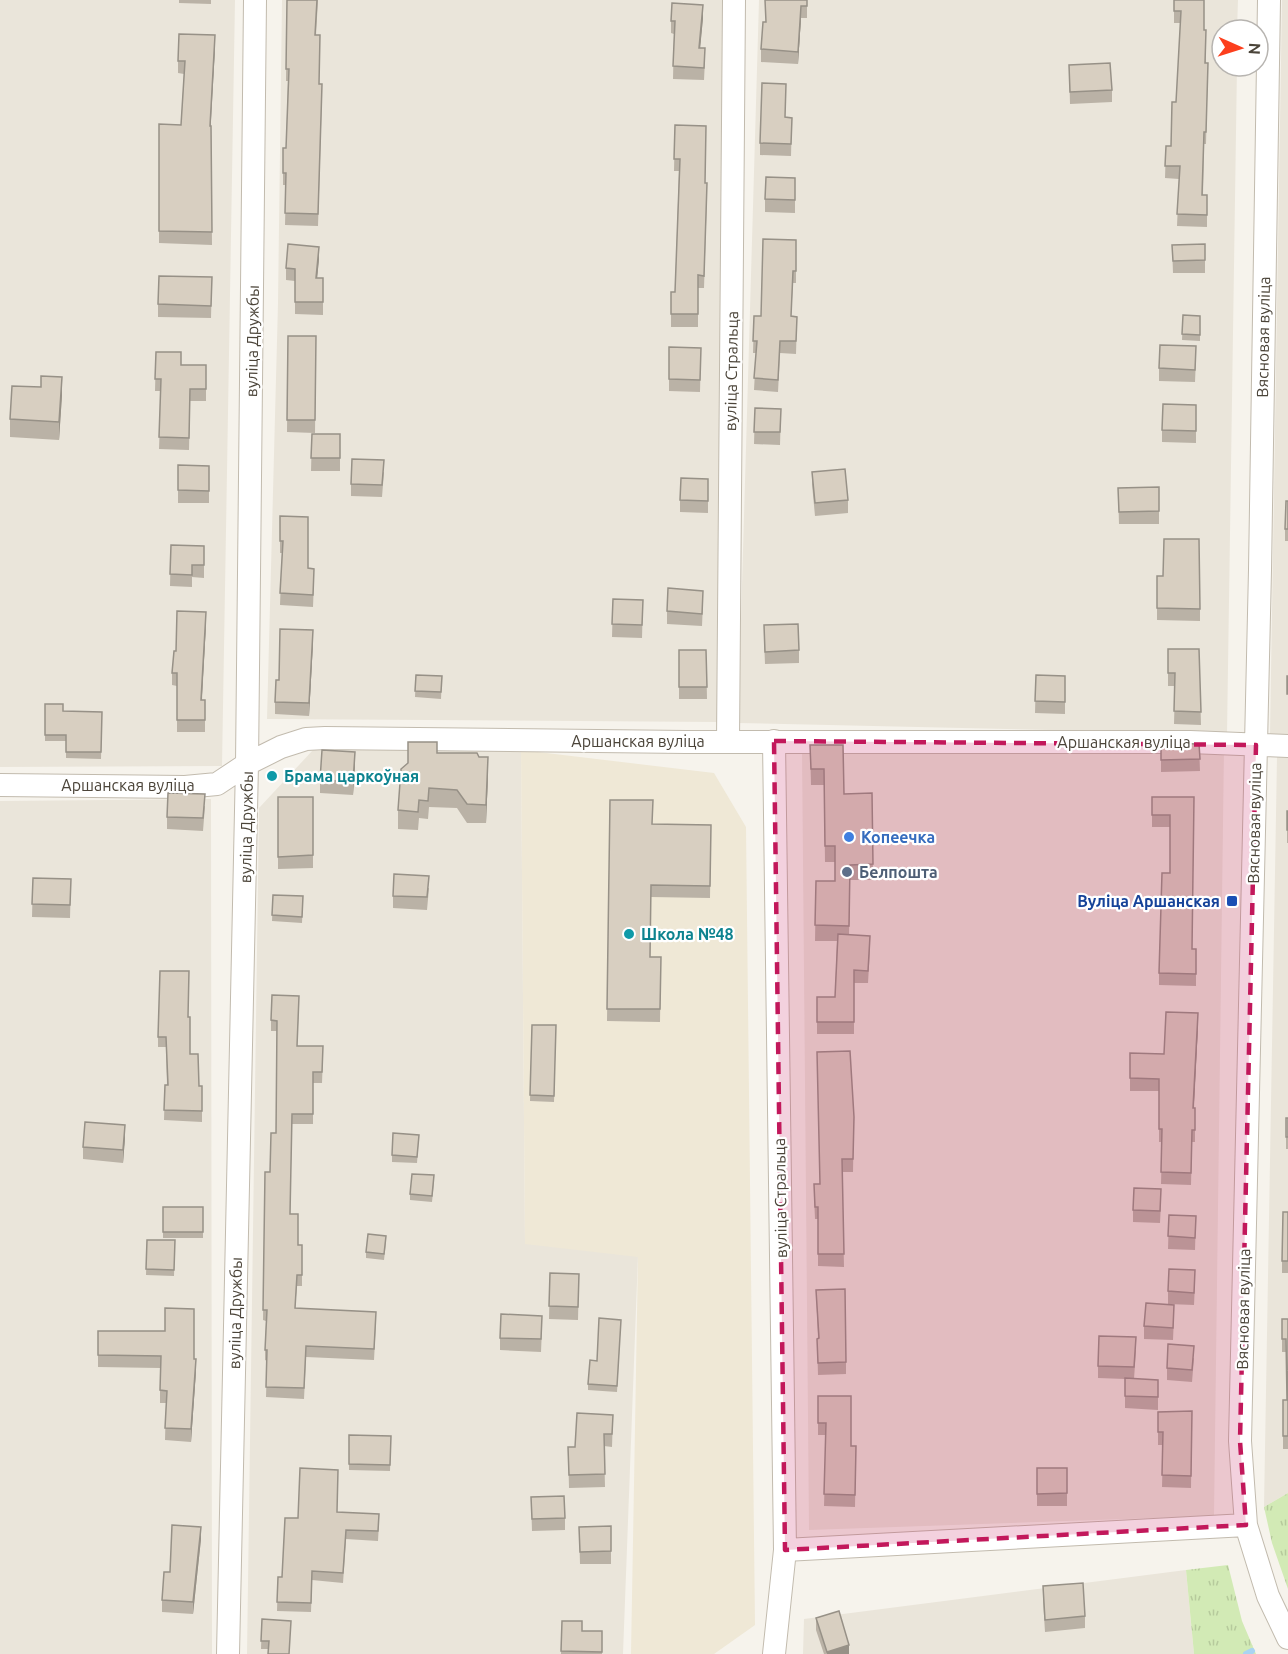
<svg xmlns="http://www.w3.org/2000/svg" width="1288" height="1654" viewBox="0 0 1288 1654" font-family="Ubuntu,sans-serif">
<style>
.residential{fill:#eae5da}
.education{fill:#efe8d6}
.grass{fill:url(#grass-tufts)}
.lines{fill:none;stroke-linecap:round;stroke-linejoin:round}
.stream{stroke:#a9d4f2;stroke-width:6}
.minor-casing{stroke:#c2bbae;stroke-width:24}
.minor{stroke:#fff;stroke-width:22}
.wall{fill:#bab2a6}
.shaded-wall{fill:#979187}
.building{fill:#d8cfc1;stroke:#979187;stroke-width:1.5}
.marked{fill:#c2185b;fill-opacity:0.2;stroke:#c2185b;stroke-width:4.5;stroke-dasharray:12 8;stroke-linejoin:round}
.culture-dot{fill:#0f9aa8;stroke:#fff;stroke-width:2}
.shop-dot{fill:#3f7fe0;stroke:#fff;stroke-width:2}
.service-dot{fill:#5c6f8a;stroke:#fff;stroke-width:2}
.transit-dot{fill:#1a4fb4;stroke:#fff;stroke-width:2}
.labels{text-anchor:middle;stroke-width:4.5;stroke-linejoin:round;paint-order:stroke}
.street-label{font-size:16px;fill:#4b4439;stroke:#fff}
.culture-label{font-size:16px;font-weight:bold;fill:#0d838f;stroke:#fff;text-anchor:start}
.shop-label{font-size:16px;font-weight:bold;fill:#366cbe;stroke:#fff;text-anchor:start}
.service-label{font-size:16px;font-weight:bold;fill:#4e5e75;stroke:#fff;text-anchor:start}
.transit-label{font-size:16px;font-weight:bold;fill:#164399;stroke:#fff;text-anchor:end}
</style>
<defs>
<pattern id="grass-tufts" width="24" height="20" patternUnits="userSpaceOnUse" patternTransform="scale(1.5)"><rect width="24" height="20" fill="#d2eab5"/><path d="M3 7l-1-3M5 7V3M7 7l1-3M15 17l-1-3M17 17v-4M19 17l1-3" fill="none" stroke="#b6ca9c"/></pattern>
</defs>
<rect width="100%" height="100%" fill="#f6f3ec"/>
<!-- residential -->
<path class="residential" d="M0 0H235L222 766 0 767Z
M282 0H724L717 722 267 719 278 303Z
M759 0H1238L1237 30H1222V66H1237L1227 734 738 723Z
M1282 0H1288V734H1270Z
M1224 748 1214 1516 809 1530 802 751Z
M313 750H521L525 1243 638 1256 623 1654H247L259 808Z
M1277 757H1288V1493L1264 1507Z
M211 799 212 1654H0V801Z
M1186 1570 1194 1654H803L804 1619Z"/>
<!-- education -->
<path class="education" d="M521 750 714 773 746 827 755 1625 714 1654H631L638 1257 525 1244Z"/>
<!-- grass -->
<path class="grass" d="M1288 1493V1589L1272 1543 1264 1507Z
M1228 1565 1242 1621 1256 1654H1194L1186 1570Z"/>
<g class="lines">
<!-- stream -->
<path class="stream" d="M1246 1654 1252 1651"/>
<!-- minor casing -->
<g class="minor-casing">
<path id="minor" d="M1269 0 1260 570 1240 1441 1246 1525 1268 1596 1288 1638
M728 742 734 0
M0 785 185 787 217 784 247 764 281 747 306 739 325 738 686 742H1190L1288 746
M785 1550 1246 1525
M228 1654 247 764 255 0
M774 1654 785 1550 774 741"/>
</g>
<!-- minor -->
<use href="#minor" class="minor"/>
</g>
<!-- wall -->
<path class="wall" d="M179 0H211V4L179 3Z
M287 0H318L316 35 319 84 322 96 318 226 285 225 286 185H283V173L286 148 288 81H286Z
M807 0V18H801L798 64 761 62V49L765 22Z
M1174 0 1204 30 1206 63H1208L1206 144H1204L1203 195H1207V227L1177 226 1179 179 1165 178 1166 146H1171L1176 102 1181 23H1174Z
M703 18 700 48 705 60 704 80 673 79 674 34 671 33V21Z
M215 48 210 126H211L212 245 159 243V124L181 125 184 74 178 73V61Z
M1069 65 1112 90V102L1070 104Z
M792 118 791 156 760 155V143Z
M675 125 705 183 707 195 704 288H698V327H671V292H675L679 171H674Z
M795 178V213L765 212V199Z
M796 240V283H793L791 316 797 317 796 354 780 353 778 392 754 390 756 353H753L754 316H761Z
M1205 244V273H1173L1172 245Z
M319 259 317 278H323V315L295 314V281L286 280V268Z
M212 277 211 318 158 317V304Z
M1183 315 1200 316V341L1182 340Z
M288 336H316L315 433 287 432Z
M669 347 701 348 700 392 669 391Z
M156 352 181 365H206V401H190L189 450 159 449 161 391H155Z
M1196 358 1195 382 1159 381V368Z
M41 387 62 395 59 440 10 437V419Z
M1196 405V443L1162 442V430Z
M755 408 781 409 780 445 754 444Z
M312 434H340V471H311Z
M178 465 209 466V503H178Z
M384 472 382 497 351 496V484Z
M812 472 848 500V513L815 516 812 484Z
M708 479V513L680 512V500Z
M1159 487V524H1119L1118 488Z
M1288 501V541H1285V529Z
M280 516 314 581 313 607 280 605 282 553H280Z
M171 545 204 546V578L192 577V587L170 586Z
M1157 576 1200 609V621L1157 620Z
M613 599 643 600 642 638 612 637Z
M703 603 702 626 667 624V611Z
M206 624 202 700H205V732H177V686L172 685V673L176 651Z
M764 638 799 650V663L765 664Z
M313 642 309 716 275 714V702L279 680Z
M1168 649H1199L1201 725 1174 724 1175 686H1168Z
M679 650H706L707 699H679Z
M416 675 442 676 441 699 415 697Z
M1036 675 1065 676V714L1035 713Z
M45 704 63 711 102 712 101 759 66 758V741H45Z
M1161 743 1199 744 1200 771 1161 772Z
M810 745 844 794 872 793 873 880H850L849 935 870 948 868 983H854V1034H817V997H835L837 941H815L816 881H835V862H825L824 785H811Z
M437 753 479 757 488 775 486 823H467L457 808 429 807 428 819 419 818 418 830 398 829V810Z
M355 764 353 795 320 793V780Z
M278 797H313V868L278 869Z
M1152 797H1194L1192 949H1196V986L1159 985V973L1170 873V827H1152Z
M610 800 652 824 711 825 710 898 651 897 650 957H661L660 1022 607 1021Z
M205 806 203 831 167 829V817Z
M1287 811H1288V843H1287Z
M33 878 71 879 70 918 32 917Z
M429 888 427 910 393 908V896Z
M273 895 303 896 302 923 272 921Z
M299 1006 297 1046 323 1056 322 1083H313V1124H292L290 1214 298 1245H302V1286H297L295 1308 376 1322 374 1360 306 1357 304 1399 266 1397 267 1361 265 1360V1350L266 1321 263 1320 265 1172H270L276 1133 277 1031H271V1020Z
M188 1017 190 1054 199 1086H202V1122L164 1120 165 1085H167L166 1047H158V1037Z
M532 1025H556L554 1102 530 1101Z
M1198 1026 1194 1108H1195V1142H1192L1191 1185 1161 1184 1162 1142H1159V1091H1130V1053L1164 1054Z
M854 1117 853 1172H842L844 1267 818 1266V1219H815L814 1196 820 1184Z
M1286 1118H1288V1149H1286Z
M419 1135 417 1163 392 1162V1155Z
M125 1138 123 1163 83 1159V1147Z
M1288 1169V1273H1282V1261L1288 1212Z
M434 1182 432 1202 410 1200V1194Z
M1161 1202 1160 1223 1133 1222V1210Z
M163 1207H203V1238H163Z
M1169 1215 1196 1216 1195 1250 1168 1249Z
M147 1240H175L174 1276 146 1275Z
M386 1242 384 1260 366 1258V1252Z
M550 1273 579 1274 578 1320 549 1319Z
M1195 1283 1194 1305 1168 1304V1291Z
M816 1290 846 1362V1374L818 1375 817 1339 818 1338Z
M1174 1317 1173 1340 1144 1339V1326Z
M1282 1319H1288V1449H1283V1400H1287L1286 1352H1282Z
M621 1320 617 1392 588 1390V1384L597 1361Z
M542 1328 541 1352 500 1350V1338Z
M98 1331 194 1359 196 1371 191 1442 165 1440 166 1403H160V1368L98 1367Z
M1136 1350 1134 1379 1158 1392V1410L1125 1408V1379L1098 1378V1366Z
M1194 1358 1192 1382 1167 1380V1368Z
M818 1396 851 1446H856L855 1507 824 1506 826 1435H818Z
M1192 1411 1191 1488 1162 1487 1163 1445H1158V1412Z
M613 1415 612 1447 604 1446 605 1487 569 1488 568 1447H575Z
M349 1435 391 1436 390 1471 349 1470Z
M1037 1468H1067V1506H1037Z
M531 1497 565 1518V1530L532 1531Z
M337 1512 379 1523 378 1541 346 1539 343 1583 312 1580 311 1612 277 1611 278 1577H282L298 1518Z
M611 1526V1564H580L579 1527Z
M201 1539 193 1614 162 1612V1600L170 1572Z
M1043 1586 1085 1616V1628L1045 1632 1043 1599Z
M816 1618 849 1654H824L816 1630Z
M262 1619 289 1654 268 1649H261Z
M562 1621 582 1631H602V1654H561Z"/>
<!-- shaded-wall -->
<path class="shaded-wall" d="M703 5V18L699 60V48Z
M801 6V18L798 64V52Z
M215 35V48L210 138V126Z
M319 247V259L316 290V278Z
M62 377V395L59 440V422Z
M206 612V624L201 712V700Z
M313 630V642L309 716V703Z
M355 752V764L353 795V782Z
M488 757V775L486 823V805Z
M1198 1013V1026L1193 1120V1108Z
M125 1125V1138L123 1163V1150Z
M196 1359V1371L191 1442V1429Z
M201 1527V1539L193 1614V1602Z
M849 1645V1654H827V1652Z"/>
<!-- building -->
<path class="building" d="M287 0H317L315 35H320L319 84H322L318 214 285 213 286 173H283V148H286L289 69H286Z
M765 0H807V6H801L798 52 761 49 763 22H766Z
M1174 0H1204V30H1206L1205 63H1208L1206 132H1204L1202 195H1207V215L1177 214 1180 166H1165L1166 146H1171L1172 102H1176L1181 11H1174Z
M672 3 703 5 699 48H705L704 68 673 66 675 21H671Z
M179 34 215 35 210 126H211L212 232 159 231V124L181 125 185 61H178Z
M1110 63 1112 90 1070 92 1069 65Z
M762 83 786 84 785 117 792 118 791 144 760 143Z
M675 125 706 126 705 183H707L704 276 698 275V314H671V292H675L680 159H674Z
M766 177 795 178V200L765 199Z
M763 239 796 240V271H793L791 316 797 317 796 341H780L778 380 754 378 757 341H753L754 316H761Z
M288 244 319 247 316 278H323V302H295V269L286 268Z
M1205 244V260L1173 261 1172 245Z
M159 276 212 277 211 306 158 304Z
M1183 315 1200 316V335L1182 334Z
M288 336H316L315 420H287Z
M1160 345 1196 346 1195 370 1159 368Z
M669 347 701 348 700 380 669 379Z
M156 352H181V365H206V389H190L189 438 159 437 161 379H155Z
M41 376 62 377 59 422 10 419 12 386 41 387Z
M1163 404 1196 405V431L1162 430Z
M755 408 781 409 780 432H754Z
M312 434H340V458H311Z
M352 459 384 460 382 485 351 484Z
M178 465 209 466V491L178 490Z
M845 469 848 500 815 503 812 472Z
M681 478 708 479V501L680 500Z
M1159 487V511L1119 512 1118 488Z
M1286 501H1288V529H1285Z
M280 516 308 517V568L314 569 313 595 280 593 283 541H280Z
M1164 539H1199L1200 609 1157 608V576H1163Z
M171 545 204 546V565H192V575L170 574Z
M668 588 703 591 702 614 667 611Z
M613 599 643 600 642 625 612 624Z
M177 611 206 612 201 700H205V720H177V673H172L174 651H176Z
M798 624 799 650 765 652 764 625Z
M280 629 313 630 309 703 275 702 276 680H279Z
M1168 649H1199L1201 712 1174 711 1175 673H1168Z
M679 650H706L707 687H679Z
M416 675 442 676 441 692 415 691Z
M1036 675 1065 676V702L1035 701Z
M1287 676H1288V694H1287Z
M45 704H63V711L102 712 101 752H66V735H45Z
M408 742H437V753H477L479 757H488L486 805 467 804 457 790 429 788 428 801 419 800 418 812 398 810 401 769 408 763Z
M1161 743 1199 744 1200 759 1161 760Z
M810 745H843L844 794 872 793 873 864 850 865 849 926 815 925 816 881H835V846H825L824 769H811Z
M322 750 355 752 353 782 320 780Z
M168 793 205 794 203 818 167 817Z
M278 797H313V855L278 857Z
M1152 797H1194L1192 949H1196V974L1159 973 1162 873H1170V815H1152Z
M610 800H653L652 824 711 825 710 886 651 885 650 957H661L660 1009H607Z
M1287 811H1288V830H1287Z
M394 874 429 876 427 897 393 896Z
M33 878 71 879 70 905 32 904Z
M273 895 303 896 302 917 272 915Z
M838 934 870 936 868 971 854 970V1022H817V997H835Z
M160 971H189L188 1017H190V1054H198L199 1086H202V1111L164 1110 165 1085H168L166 1037H158Z
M272 995 299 996 297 1046H323L322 1072H313V1114H292L290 1214H298V1245H302V1275H297L295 1308 376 1312 374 1349 306 1346 304 1388 266 1387 267 1350H265L267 1310H263L265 1172H270L271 1133H276L277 1021 271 1020Z
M1166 1012 1198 1013 1193 1108H1195V1130H1192L1191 1173 1161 1172 1162 1129H1159V1079L1130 1078V1053L1164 1054Z
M532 1025H556L554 1096 530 1095Z
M850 1051 854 1117 853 1159H842L844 1254H818V1207H815L814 1184H820L817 1052Z
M1286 1118H1288V1137H1286Z
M85 1122 125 1125 123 1150 83 1147Z
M393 1133 419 1135 417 1157 392 1155Z
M412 1174 434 1175 432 1196 410 1194Z
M1134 1188 1161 1189 1160 1211 1133 1210Z
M163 1207H203V1232H163Z
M1283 1212H1288V1261H1282Z
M1169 1215 1196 1216 1195 1238 1168 1236Z
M368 1234 386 1236 384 1254 366 1252Z
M147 1240H175L174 1270 146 1269Z
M1169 1269 1195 1270 1194 1293 1168 1291Z
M550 1273 579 1274 578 1307 549 1306Z
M845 1289 846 1362 818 1363 817 1339 819 1338 816 1290Z
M1146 1303 1174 1305 1173 1328 1144 1326Z
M165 1308 194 1309V1359H196L191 1429 165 1428 167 1391 160 1390 161 1356 98 1355V1331H165Z
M501 1314 542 1316 541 1339 500 1338Z
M599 1318 621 1320 617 1386 588 1384 590 1360 597 1361Z
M1282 1319H1288V1436H1283V1400H1287L1286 1339H1282Z
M1099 1336 1136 1337 1134 1367 1098 1366Z
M1168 1344 1194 1346 1192 1370 1167 1368Z
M1125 1378 1158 1380V1397L1125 1396Z
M818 1396H851V1446H856L855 1495 824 1494 826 1423H818Z
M1192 1411 1191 1476 1162 1475 1163 1432H1158V1412Z
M577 1413 613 1415 612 1434H604L605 1474 569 1475 568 1447H575Z
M349 1435 391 1436 390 1465 349 1464Z
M300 1468 338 1470 337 1512 379 1514 378 1531 346 1530 343 1573 312 1571 311 1603 277 1602 278 1577H282L285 1518H298Z
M1037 1468H1067V1493L1037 1494Z
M564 1496 565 1518 532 1519 531 1497Z
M172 1525 201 1527 193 1602 162 1600 164 1572H170Z
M611 1526V1551L580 1552 579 1527Z
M1083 1583 1085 1616 1045 1620 1043 1586Z
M839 1611 849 1645 827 1652 816 1618Z
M262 1619 291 1621 289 1654H268L269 1641H261Z
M562 1621H582V1631H602V1652L561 1651Z"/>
<!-- marked area -->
<path class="marked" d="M774 741 1256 745 1240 1441 1246 1525 785 1550Z"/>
<!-- markers -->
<g class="culture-dot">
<circle cx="272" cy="776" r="6"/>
<circle cx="629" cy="934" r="6"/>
</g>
<circle class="shop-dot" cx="849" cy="837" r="6"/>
<circle class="service-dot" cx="847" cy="872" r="6"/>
<rect class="transit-dot" x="1226" y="895" width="12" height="12" rx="3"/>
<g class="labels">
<!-- street labels -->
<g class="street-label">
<text transform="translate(1263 337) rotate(-89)" y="6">Вясновая вуліца</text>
<text transform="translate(252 341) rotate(-89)" y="6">вуліца Дружбы</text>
<text transform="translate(731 371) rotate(-89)" y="6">вуліца Стральца</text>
<text x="638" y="747">Аршанская вуліца</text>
<text x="1124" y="748">Аршанская вуліца</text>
<text x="128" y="791">Аршанская вуліца</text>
<text transform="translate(1254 823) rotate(-89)" y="6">Вясновая вуліца</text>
<text transform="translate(246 827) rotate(-89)" y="6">вуліца Дружбы</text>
<text transform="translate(780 1198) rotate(-91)" y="6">вуліца Стральца</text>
<text transform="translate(1243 1309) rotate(-89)" y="6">Вясновая вуліца</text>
<text transform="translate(235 1313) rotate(-89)" y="6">вуліца Дружбы</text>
</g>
<!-- culture labels -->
<g class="culture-label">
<text x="284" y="782">Брама царкоўная</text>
<text x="641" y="940">Школа №48</text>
</g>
<!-- shop labels -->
<g class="shop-label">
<text x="861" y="843">Копеечка</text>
</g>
<!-- service labels -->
<g class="service-label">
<text x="859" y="878">Белпошта</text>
</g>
<!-- transit labels -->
<g class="transit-label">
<text x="1220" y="907">Вуліца Аршанская</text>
</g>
</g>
<!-- north arrow -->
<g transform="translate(1240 48) rotate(93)"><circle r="28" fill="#ffffff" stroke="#b7b4b0" stroke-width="1.5"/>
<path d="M0-4.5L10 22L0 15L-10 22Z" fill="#fc3f1d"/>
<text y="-9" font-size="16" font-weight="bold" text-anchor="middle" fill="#4b4439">N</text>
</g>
</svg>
